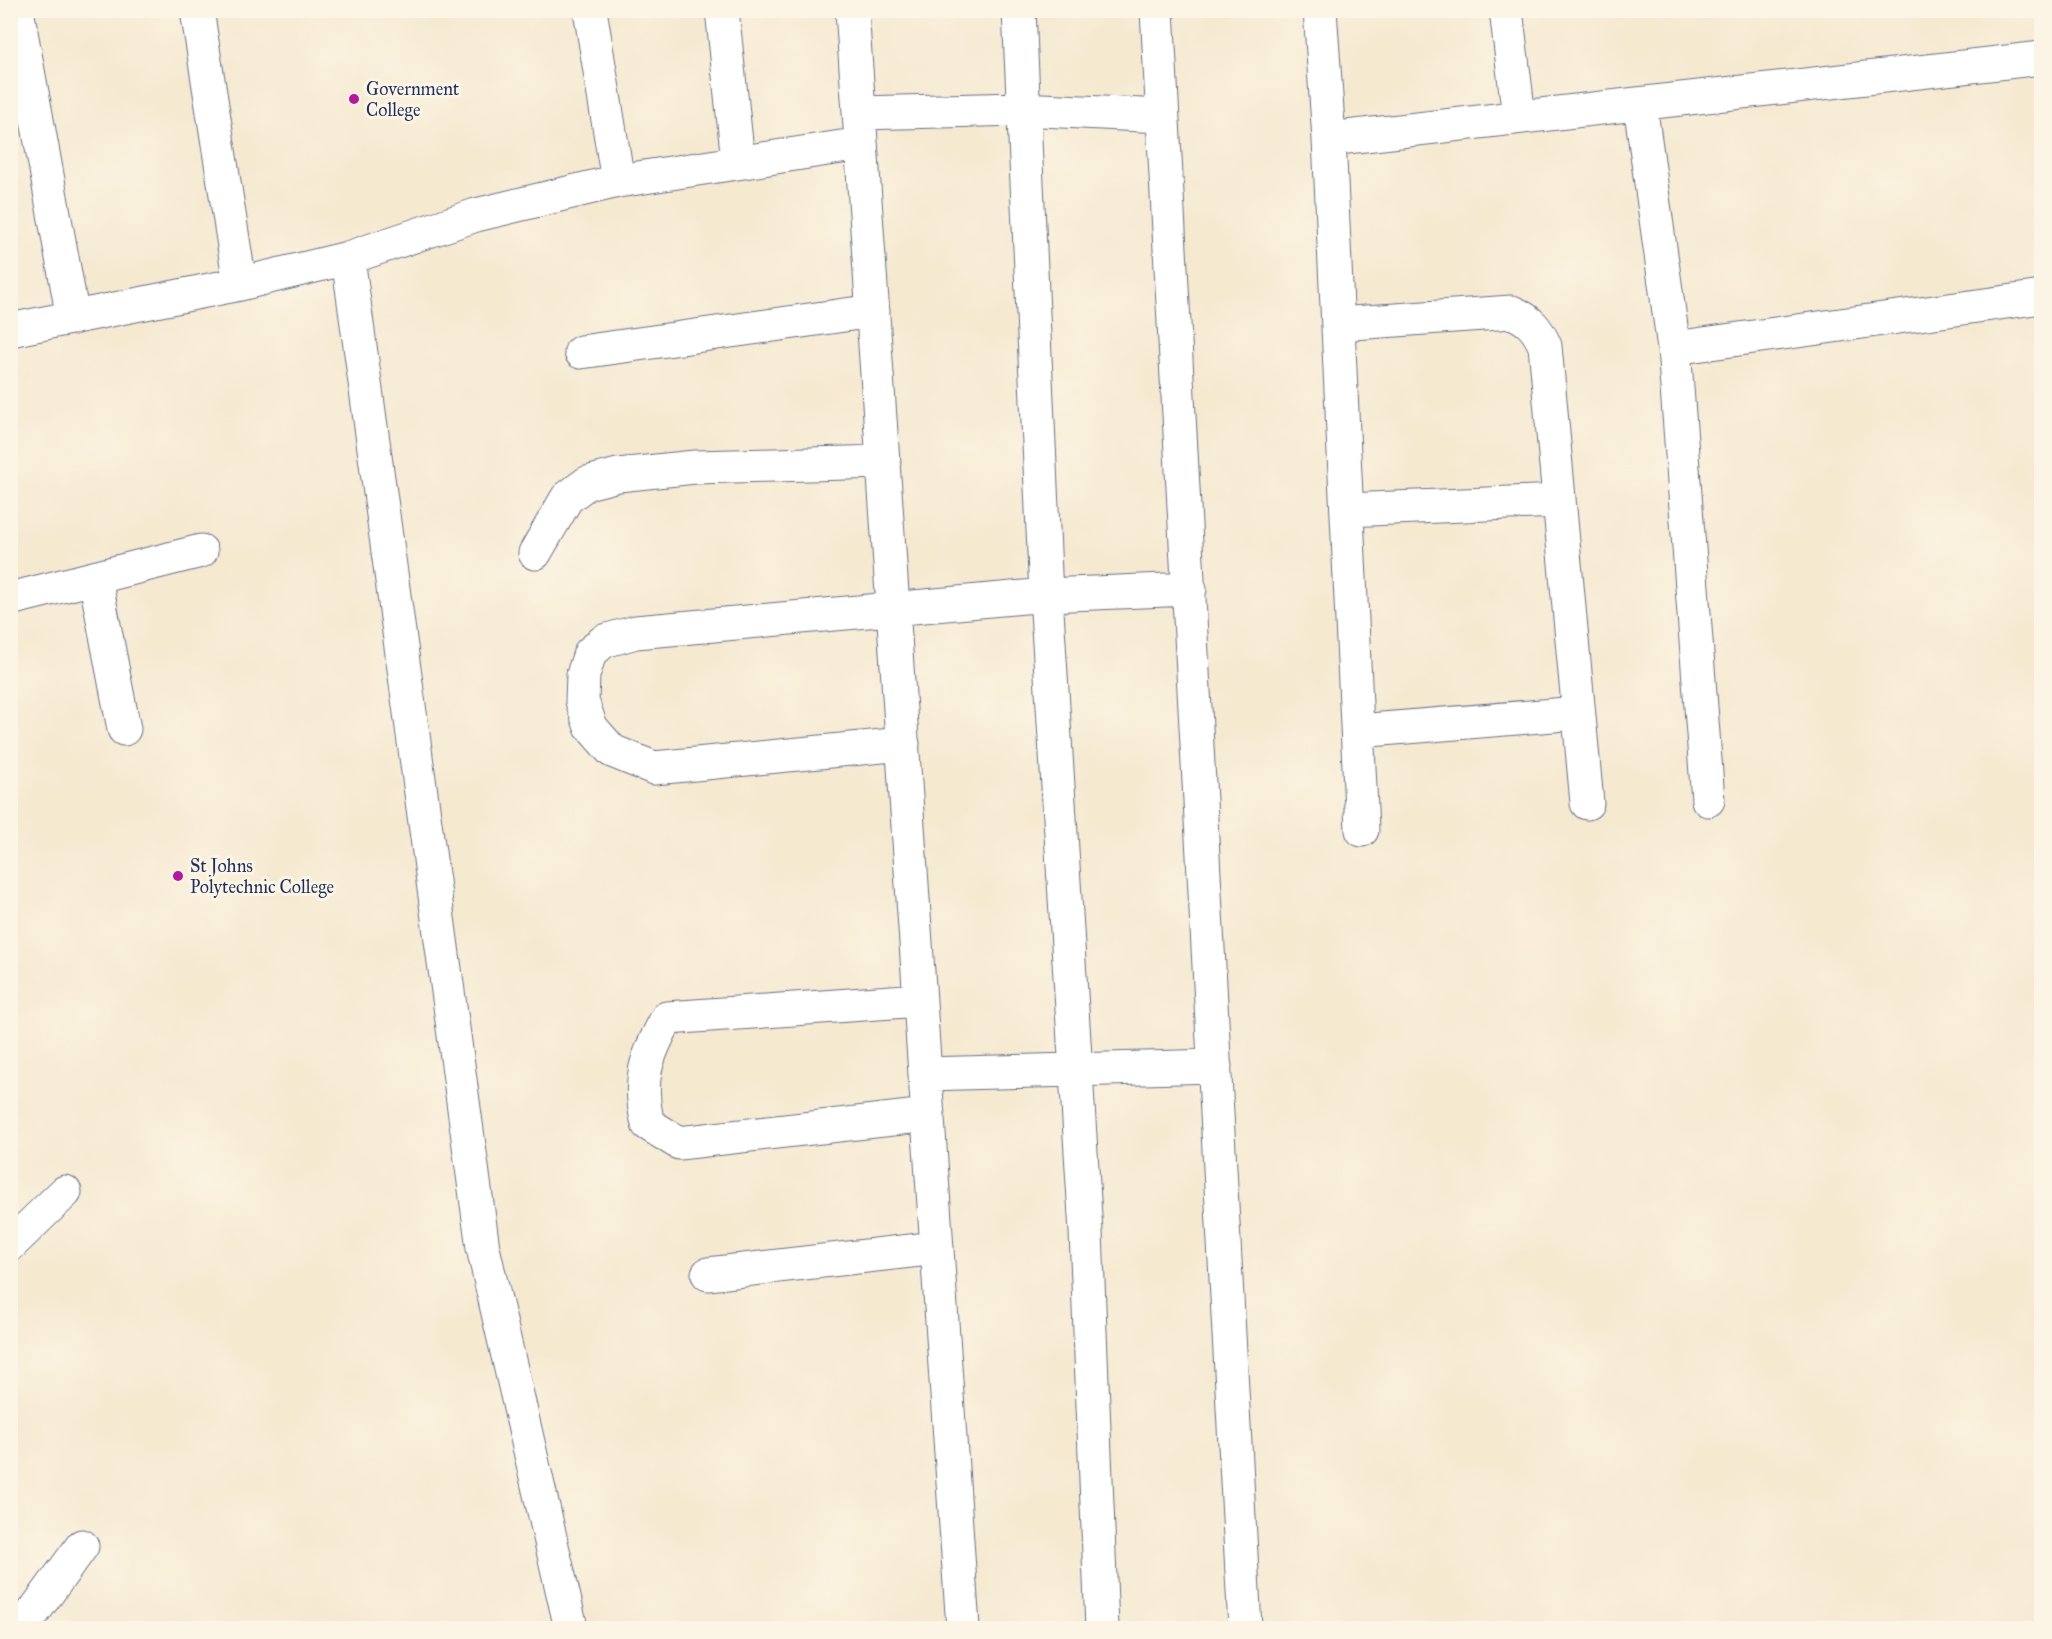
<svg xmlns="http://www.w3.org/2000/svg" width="2052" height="1639" viewBox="0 0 2052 1639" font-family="'IM FELL Great Primer',serif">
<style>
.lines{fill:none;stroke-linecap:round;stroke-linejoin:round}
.minor-casing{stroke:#677086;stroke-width:35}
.minor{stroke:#fff;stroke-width:33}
.poi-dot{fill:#b5179e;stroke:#fcf5e5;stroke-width:2}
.labels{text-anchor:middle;stroke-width:6;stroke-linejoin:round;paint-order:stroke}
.poi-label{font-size:18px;fill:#1b2f5e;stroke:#fcf5e5;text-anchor:start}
</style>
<rect width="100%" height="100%" fill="#fcf5e5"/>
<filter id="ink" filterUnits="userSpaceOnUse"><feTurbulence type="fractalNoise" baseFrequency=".0167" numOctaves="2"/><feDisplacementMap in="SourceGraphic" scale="12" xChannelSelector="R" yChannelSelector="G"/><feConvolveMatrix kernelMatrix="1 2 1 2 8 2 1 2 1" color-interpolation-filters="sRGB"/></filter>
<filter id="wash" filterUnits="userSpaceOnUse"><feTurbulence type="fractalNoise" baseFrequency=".008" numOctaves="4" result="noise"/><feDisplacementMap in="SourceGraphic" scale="24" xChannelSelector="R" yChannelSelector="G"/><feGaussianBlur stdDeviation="1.35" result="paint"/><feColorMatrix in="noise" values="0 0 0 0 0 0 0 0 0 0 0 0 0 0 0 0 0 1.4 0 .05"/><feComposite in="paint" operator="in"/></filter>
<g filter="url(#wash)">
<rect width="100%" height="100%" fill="#f5e9d0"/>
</g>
<g filter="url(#ink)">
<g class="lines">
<!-- minor casing -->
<g class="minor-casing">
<path id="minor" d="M17 10 73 318
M197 10 240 284
M590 10 618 181
M722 10 738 161
M852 10 963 1628
M1019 10 1046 595 1086 1232 1102 1628
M1157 10 1245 1628
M1320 10 1329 139 1362 830
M1506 10 1519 117
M1640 104 1674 348 1708 800
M859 113 1022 109 1162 116
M1329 139 2042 58
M348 258 483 1248 571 1628
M1338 324 1512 312C1530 320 1537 328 1545 346L1587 803
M10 330 240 284 348 258 476 215 618 181 861 144
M1674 348 2042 297
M581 352 873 311
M1347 510 1559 501
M535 553 567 498 587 483 618 475 695 467 884 462
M95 578 124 729
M10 599 201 551
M1358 731 1578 713
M903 744 654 768 612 751 591 727 582 701 583 675 590 653 604 641 636 632 1046 595 1190 589
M920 1000 667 1018C646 1057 637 1080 648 1124L679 1143 928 1115
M925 1074 1215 1066
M10 1245 65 1192
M708 1274 937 1248
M22 1628 82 1546"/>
</g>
<!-- minor -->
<use href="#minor" class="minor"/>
</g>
</g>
<!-- markers -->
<g class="poi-dot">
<circle cx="354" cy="99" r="6"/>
<circle cx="178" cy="876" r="6"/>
</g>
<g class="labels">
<!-- poi labels -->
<g class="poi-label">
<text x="366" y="95">Government<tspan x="366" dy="21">College</tspan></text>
<text x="190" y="872">St Johns<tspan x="190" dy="21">Polytechnic College</tspan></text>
</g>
</g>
<!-- margin -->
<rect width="2052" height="1639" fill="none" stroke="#fcf5e5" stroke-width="36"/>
</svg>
